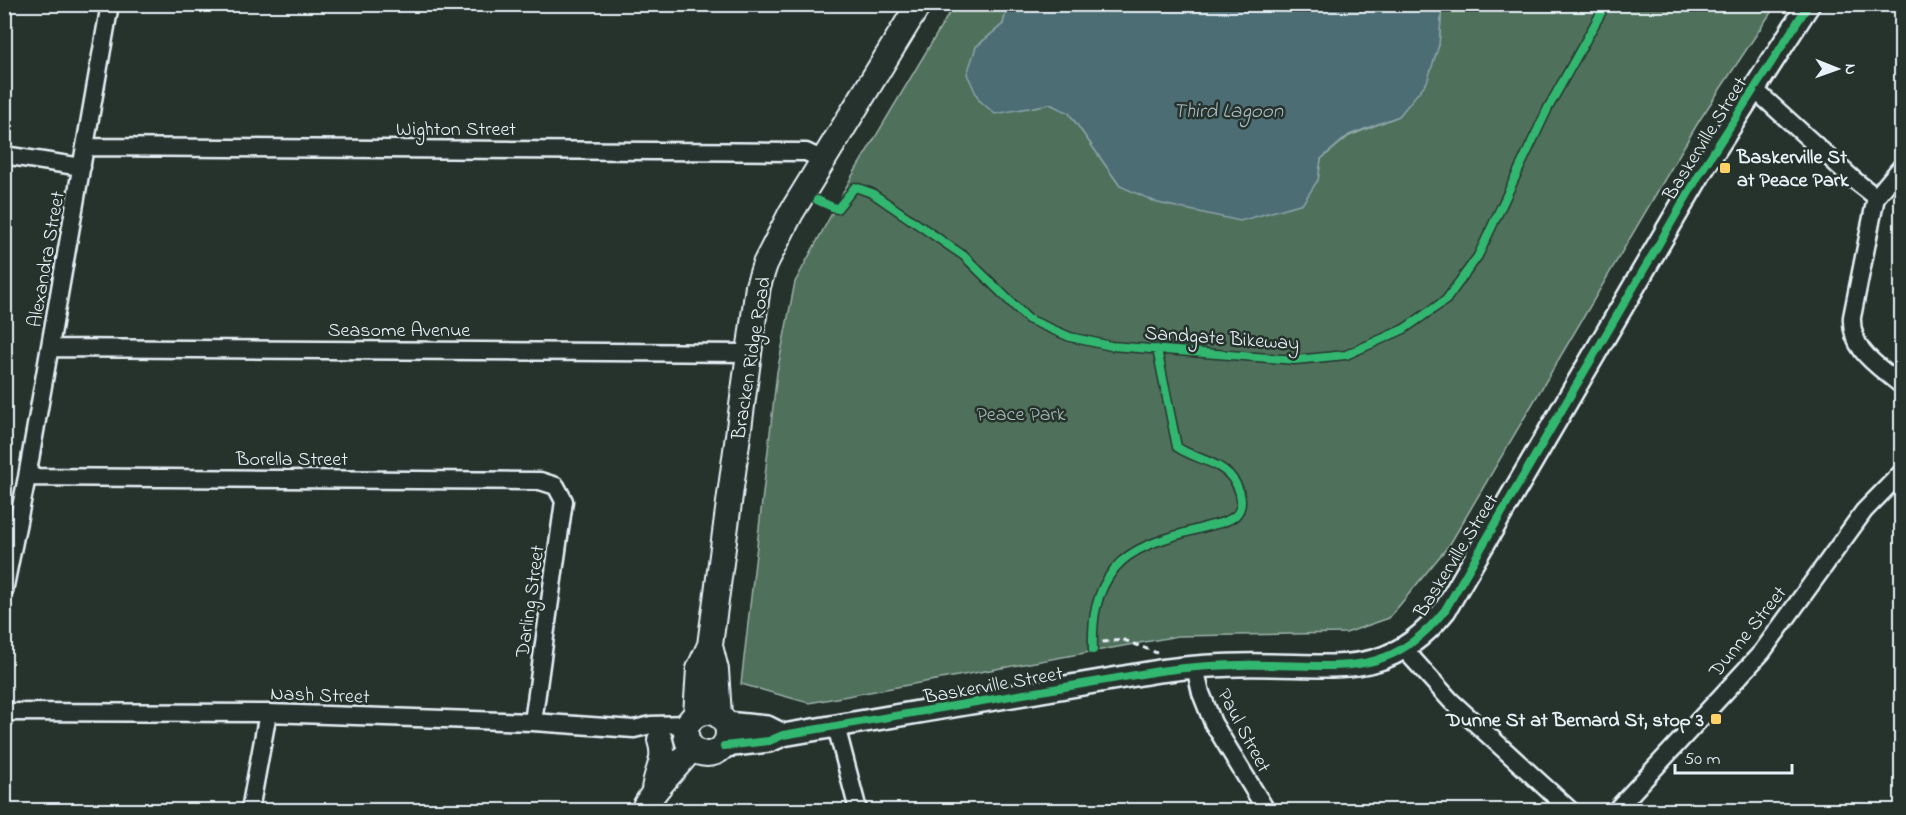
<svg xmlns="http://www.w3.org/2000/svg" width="1906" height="815" viewBox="0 0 1906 815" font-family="'Indie Flower',sans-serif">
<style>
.green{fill:#50715c;stroke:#9cb1aa;stroke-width:1.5}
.water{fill:#4d6d74;stroke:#8ba2a9;stroke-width:1.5}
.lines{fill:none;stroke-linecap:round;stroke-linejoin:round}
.minor-casing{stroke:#e8f1f8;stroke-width:21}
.tertiary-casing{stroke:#e8f1f8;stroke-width:26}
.secondary-casing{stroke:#e8f1f8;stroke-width:28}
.path{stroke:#e8f1f8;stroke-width:3;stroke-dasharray:6 4.5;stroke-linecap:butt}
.minor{stroke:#26332d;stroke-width:16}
.tertiary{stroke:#26332d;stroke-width:21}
.secondary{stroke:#26332d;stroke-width:24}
.cycleway-casing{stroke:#26332d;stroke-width:11}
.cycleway{stroke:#33b770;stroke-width:8}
.poi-dot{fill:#ffd166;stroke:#26332d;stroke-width:2}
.labels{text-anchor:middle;stroke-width:5;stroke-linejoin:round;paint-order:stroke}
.street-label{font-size:20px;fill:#e8f1f8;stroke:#26332d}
.poi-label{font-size:20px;font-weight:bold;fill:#e8f1f8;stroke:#26332d;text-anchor:start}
.park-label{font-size:20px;fill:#abbeba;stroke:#26332d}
.water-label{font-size:21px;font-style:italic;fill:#aabcc3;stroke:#26332d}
</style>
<rect width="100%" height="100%" fill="#26332d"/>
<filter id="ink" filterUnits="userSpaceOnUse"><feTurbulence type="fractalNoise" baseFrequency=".0167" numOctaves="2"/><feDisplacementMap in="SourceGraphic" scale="12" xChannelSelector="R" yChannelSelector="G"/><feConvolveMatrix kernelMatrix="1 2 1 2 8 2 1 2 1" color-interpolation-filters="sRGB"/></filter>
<g filter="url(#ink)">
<!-- green -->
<path class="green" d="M954 5H1008L1003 24 976 47 995 113 1050 104 1069 113 1120 186 1318 180 1321 159 1349 136 1399 116 1439 45 1442 5H1776L1699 121 1450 544 1389 618 1346 633 1178 636 809 703 741 684 777 372 795 282 852 176Z"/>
<!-- water -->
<path class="water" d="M1008 5V4L1442 5 1439 45 1427 82 1399 116 1349 135 1321 159 1318 180 1303 203 1240 221 1158 203 1120 186 1069 113 1050 104 995 114 979 100 967 74 976 47 1003 24Z"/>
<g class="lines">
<!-- minor casing -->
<g class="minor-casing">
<path id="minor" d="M1753 88 1853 179 1876 197
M86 147 806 152 823 160
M4 155 82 167
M1902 166 1876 197 1852 317C1850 351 1879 366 1902 386
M50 348 749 353
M27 477 540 481 556 486 564 501 533 722
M4 591 27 477 110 4
M1404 649 1451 701 1570 810
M1195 667 1201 693 1213 723 1266 810
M4 712 268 713 533 722 634 729 651 725 688 724
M836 726 858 810
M250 810 268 713
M1616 810 1762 652 1864 511 1902 472"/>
</g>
<!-- tertiary casing -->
<g class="tertiary-casing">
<path id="tertiary" d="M726 723 767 727 783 735
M724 746 769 741 783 735 1159 671C1196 666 1233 664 1270 665 1346 666 1392 676 1445 610L1702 170 1809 4"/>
</g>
<!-- secondary casing -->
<g class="secondary-casing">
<path id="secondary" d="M711 650 716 670 719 715
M686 733a21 21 0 1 1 42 0a21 21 0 1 1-42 0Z
M696 715 699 669 710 645 758 286 765 264 791 213 919 4
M654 790C656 770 667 761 660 740
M643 810C653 789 677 768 692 748"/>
</g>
<!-- path -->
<path class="path" d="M1092 643 1124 640 1157 653"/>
<!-- minor -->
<use href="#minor" class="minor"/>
<!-- tertiary -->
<use href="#tertiary" class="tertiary"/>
<!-- secondary -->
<use href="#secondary" class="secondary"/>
<!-- cycleway casing -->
<g class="cycleway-casing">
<path id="cycleway" d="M817 200 837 209 855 187 872 193 964 256 1028 319 1070 337 1111 346 1295 360 1346 355 1404 329 1446 300 1478 256 1548 108 1606 4
M1093 650C1092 620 1095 593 1115 568 1136 543 1176 536 1205 527 1215 524 1227 523 1235 516 1246 506 1240 488 1232 478 1219 461 1194 459 1177 447L1157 349
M724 746 769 741 783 735 1159 671C1196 666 1233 664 1270 665 1346 666 1392 676 1445 610L1702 170 1809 4"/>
</g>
<!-- cycleway -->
<use href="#cycleway" class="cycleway"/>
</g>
</g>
<!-- markers -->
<g class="poi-dot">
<rect x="1719" y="162" width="12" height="12" rx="3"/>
<rect x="1710" y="713" width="12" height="12" rx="3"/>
</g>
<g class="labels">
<!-- street labels -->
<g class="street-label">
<text x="456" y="135">Wighton Street</text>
<text transform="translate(1704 138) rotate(-58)" y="7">Baskerville Street</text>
<text transform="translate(45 259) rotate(-80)" y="7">Alexandra Street</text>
<text x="399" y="336">Seasome Avenue</text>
<text transform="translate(1222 337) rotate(4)" y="7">Sandgate Bikeway</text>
<text transform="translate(750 358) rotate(-81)" y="7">Bracken Ridge Road</text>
<text x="292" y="465">Borella Street</text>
<text transform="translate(1455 555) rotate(-58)" y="7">Baskerville Street</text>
<text transform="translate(529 601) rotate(-82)" y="7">Darling Street</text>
<text transform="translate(1747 631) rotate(-51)" y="7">Dunne Street</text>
<text transform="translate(993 684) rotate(-10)" y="7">Baskerville Street</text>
<text transform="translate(320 694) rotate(2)" y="7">Nash Street</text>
<text transform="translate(1245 730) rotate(62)" y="7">Paul Street</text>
</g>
<!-- poi labels -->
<g class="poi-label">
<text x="1737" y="163">Baskerville St<tspan x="1737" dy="23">at Peace Park</tspan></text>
<text x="1704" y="726" text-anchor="end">Dunne St at Bernard St, stop 3</text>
</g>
<!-- park labels -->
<g class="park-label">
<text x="1021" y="420">Peace Park</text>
</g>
<!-- water labels -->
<g class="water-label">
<text x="1228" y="117">Third Lagoon</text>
</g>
</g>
<!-- margin -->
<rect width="1906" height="815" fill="none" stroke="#26332d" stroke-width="24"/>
<rect x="12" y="12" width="1882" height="791" fill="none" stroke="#e8f1f8" stroke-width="2" filter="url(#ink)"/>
<!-- north arrow -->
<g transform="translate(1837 69) rotate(91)" stroke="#26332d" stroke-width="4.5" paint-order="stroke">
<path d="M0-4.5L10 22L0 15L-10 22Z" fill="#e8f1f8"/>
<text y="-9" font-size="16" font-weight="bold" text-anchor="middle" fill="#e8f1f8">N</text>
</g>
<!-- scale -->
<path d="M1675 764v9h117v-9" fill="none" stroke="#e8f1f8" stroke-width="3"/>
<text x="1684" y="764" font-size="18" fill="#e8f1f8" stroke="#26332d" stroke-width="4.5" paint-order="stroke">50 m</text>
</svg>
